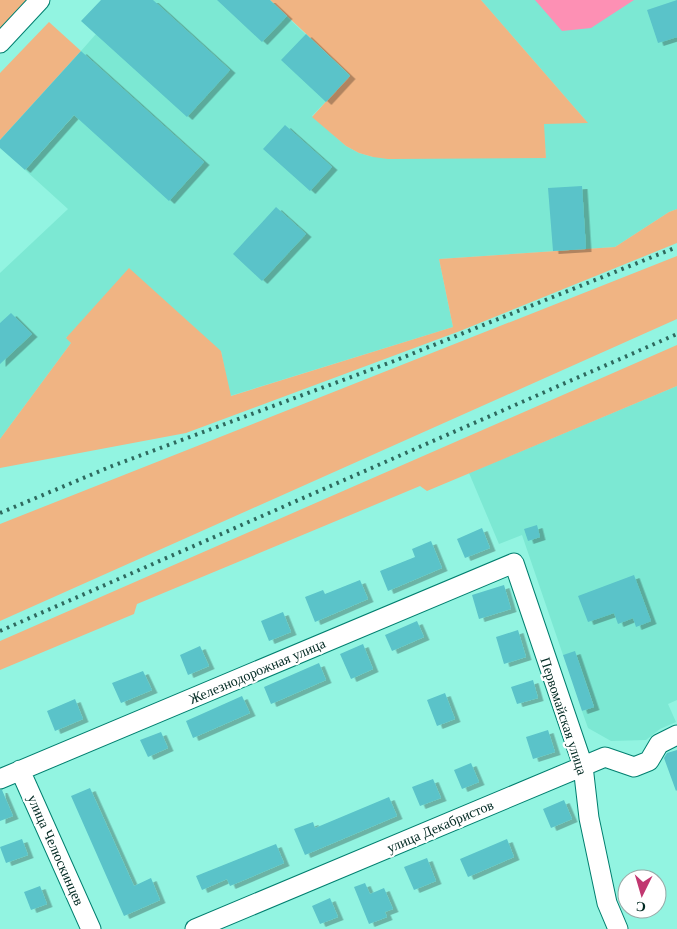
<svg xmlns="http://www.w3.org/2000/svg" width="677" height="929" viewBox="0 0 677 929" font-family="'Times New Roman',serif">
<style>
.built{fill:#7ce8d3}
.green{fill:#f0b483}
.water{fill:#fd90b4}
.building{fill:#5ac3c9;filter:url(#shadow)}
.lines{fill:none;stroke-linecap:round;stroke-linejoin:round}
.minor-casing{stroke:#017f6f;stroke-width:21}
.minor{stroke:#fff;stroke-width:19}
.rail{stroke:#2e695e;stroke-width:4;stroke-dasharray:2.5 5;stroke-linecap:butt}
.labels{text-anchor:middle;stroke-width:4.5;stroke-linejoin:round;paint-order:stroke}
.street-label{font-size:14px;fill:#002922;stroke:#fff}
</style>
<defs>
<filter id="shadow"><feDropShadow dx="5.5" dy="3" stdDeviation="0" flood-color="#0004"/></filter>
</defs>
<rect width="100%" height="100%" fill="#92f4e1"/>
<!-- built -->
<path class="built" d="M126 0H269L350 76 312 116 346 146 359 153 373 157 546 158 543 123 587 122 481 0H677V209L669 212 615 247 439 259 453 327 230 396 221 351 66 337 71 343 0 439V273L68 209 25 170 109 77 81 51Z
M677 386V700L668 704 676 722 660 729 646 740 611 741 588 728 582 711 594 706 575 652 563 655 522 535 499 544 469 473Z"/>
<!-- green -->
<path class="green" d="M0 0H29L0 31Z
M270 0H481L588 123 544 124 546 158 388 159 373 157 359 153 346 146 312 117 350 75Z
M49 22 81 51 0 140V73Z
M677 209V243L460 331 186 433 0 468V439L71 343 66 338 129 268 221 351 231 396 453 327 439 259 615 247 669 212Z
M677 256V319L0 621V524Z
M677 345V386L427 491 420 486 137 604 134 614 0 670V641Z"/>
<!-- water -->
<path class="water" d="M535 0H634L591 28 562 31Z"/>
<!-- building -->
<path class="building" d="M101 0H153L230 70 187 117 81 21Z
M217 0H270L287 16 262 42Z
M677 0V37L658 43 647 10Z
M306 34 350 76 326 102 281 60Z
M81 51 204 162 169 201 74 115 25 170 0 148V140Z
M285 125 332 167 310 191 263 149Z
M582 186 586 249 553 251 548 188Z
M276 207 306 234 262 281 233 254Z
M11 313 32 334 0 364V323Z
M537 525 540 537 528 541 524 529Z
M482 528 490 548 465 558 457 539Z
M431 541 442 568 388 591 380 571 415 557 412 549Z
M634 575 651 621 636 627 633 618 618 624 614 613 588 622 578 596Z
M360 580 368 599 315 622 305 597 323 590 325 594Z
M504 585 511 609 479 619 472 595Z
M283 612 291 632 269 641 261 621Z
M417 621 424 637 392 651 385 635Z
M518 630 526 657 504 664 496 637Z
M363 644 373 669 351 679 340 654Z
M200 646 209 666 188 675 180 655Z
M575 651 594 707 582 711 563 655Z
M319 663 326 680 271 704 264 687Z
M143 671 152 690 121 703 112 683Z
M533 680 538 698 517 704 511 687Z
M445 693 455 719 437 726 427 700Z
M242 696 250 713 193 738 186 721Z
M75 699 83 719 55 731 47 711Z
M548 730 555 752 533 759 526 737Z
M161 732 168 748 148 757 140 740Z
M677 750V790L676 791 664 758 667 753Z
M471 763 479 782 462 789 454 770Z
M433 779 441 798 420 806 412 787Z
M90 788 134 886 151 878 160 900 124 916 71 796Z
M0 790H2L13 816 0 821Z
M389 797 397 816 305 855 294 829 313 822 315 828Z
M564 800 572 819 551 828 543 809Z
M22 839 28 855 6 863 0 847Z
M507 839 514 857 468 877 460 859Z
M276 844 284 863 230 886 227 879 202 890 196 876Z
M427 858 436 881 414 890 404 867Z
M365 883 370 894 384 888 393 909 385 912 387 917 369 924 354 887Z
M40 886 47 904 31 910 24 892Z
M330 898 338 917 320 924 312 906Z"/>
<g class="lines">
<!-- minor casing -->
<g class="minor-casing">
<path id="minor" d="M0 43 40 0
M20 770 91 929
M0 779 514 563 583 766 589 818 607 903 618 929
M195 929 605 757 634 767 649 761 659 744 677 735"/>
</g>
<!-- minor -->
<use href="#minor" class="minor"/>
<!-- rail -->
<path class="rail" d="M0 513 112 466 394 361 677 247
M0 631 677 334"/>
</g>
<g class="labels">
<!-- street labels -->
<g class="street-label">
<text transform="translate(257 671) rotate(-23)" y="5">Железнодорожная улица</text>
<text transform="translate(564 716) rotate(72)" y="5">Первомайская улица</text>
<text transform="translate(440 826) rotate(-23)" y="5">улица Декабристов</text>
<text transform="translate(56 850) rotate(66)" y="5">улица Челюскинцев</text>
</g>
</g>
<!-- north arrow -->
<g transform="translate(642 894) rotate(185)"><circle r="24" fill="#ffffff" stroke="#99a9a7"/>
<path d="M0-4L9 19L0 12L-9 19Z" fill="#c13770"/>
<text y="-8" font-size="14" font-weight="bold" text-anchor="middle" fill="#002922">С</text>
</g>
</svg>
